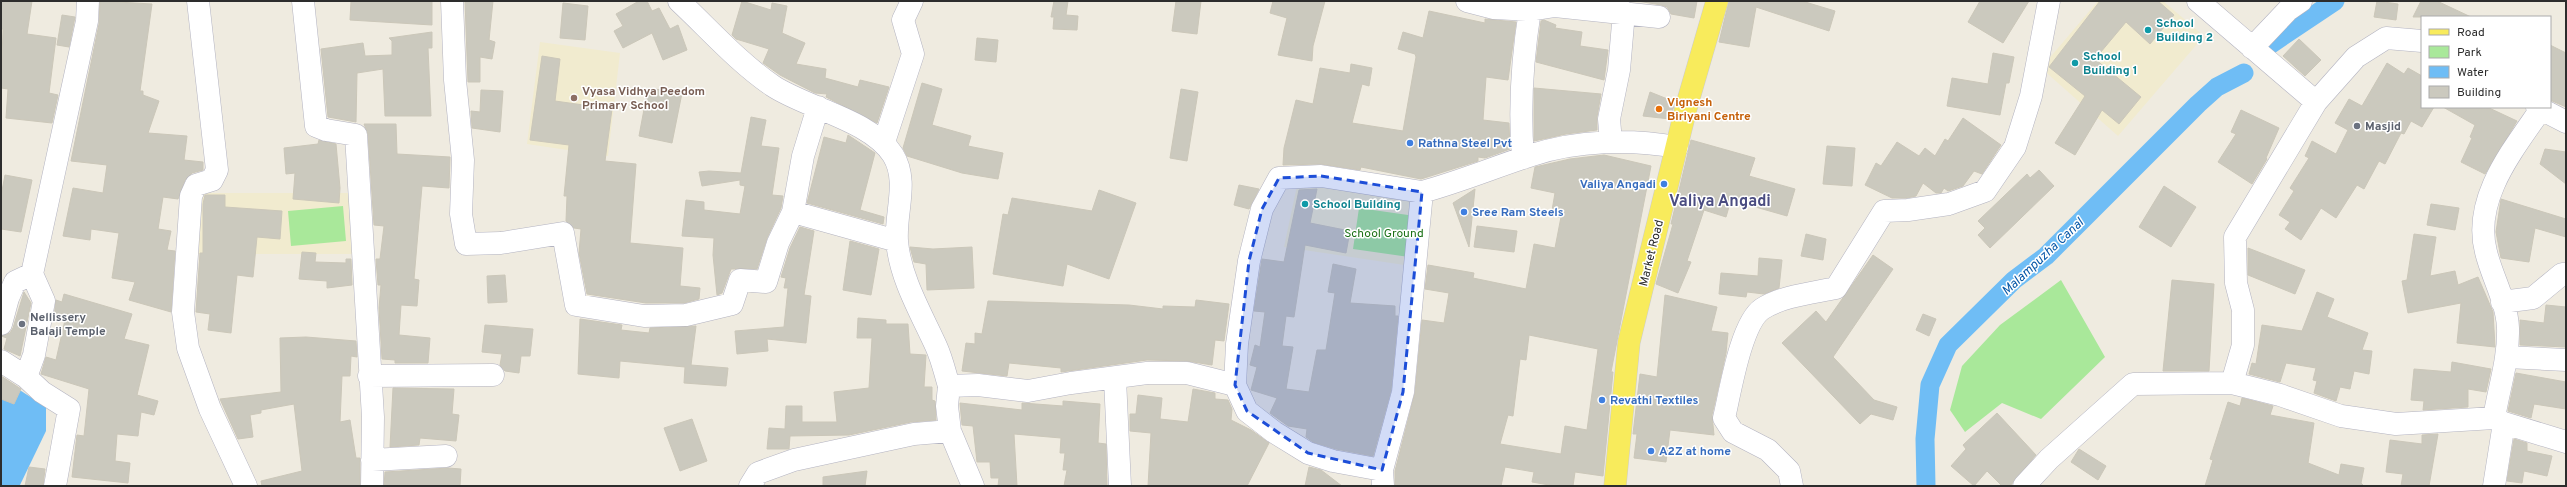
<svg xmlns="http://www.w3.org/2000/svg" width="2567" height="487" viewBox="0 0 2567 487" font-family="Overpass,sans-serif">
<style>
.education{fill:#f1ebcf}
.green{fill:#a9e89a}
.water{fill:#6fbdf5}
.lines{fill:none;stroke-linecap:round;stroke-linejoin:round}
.canal{stroke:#6fbdf5;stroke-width:19}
.building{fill:#cbc9be;stroke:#cbc7b9;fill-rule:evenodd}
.minor-casing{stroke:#b3b3c1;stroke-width:23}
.major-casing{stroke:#cdcdcd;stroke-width:23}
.minor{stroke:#fff;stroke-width:22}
.major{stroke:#f8eb5c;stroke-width:22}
.marked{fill:#1d4ed8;fill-opacity:0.2;stroke:#1d4ed8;stroke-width:3;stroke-dasharray:8 5;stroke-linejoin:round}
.culture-dot{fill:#0f9aa8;stroke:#fff;stroke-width:1.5}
.education-dot{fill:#8d6e63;stroke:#fff;stroke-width:1.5}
.food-dot{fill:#e8710a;stroke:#fff;stroke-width:1.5}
.worship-dot{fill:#6b7280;stroke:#fff;stroke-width:1.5}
.shop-dot{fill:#3f7fe0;stroke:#fff;stroke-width:1.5}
.labels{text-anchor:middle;stroke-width:3;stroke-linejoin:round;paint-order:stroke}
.culture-label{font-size:12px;font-weight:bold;fill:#0d838f;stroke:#fff;text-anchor:start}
.education-label{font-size:12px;font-weight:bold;fill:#785e54;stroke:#fff;text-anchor:start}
.food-label{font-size:12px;font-weight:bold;fill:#c56008;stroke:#fff;text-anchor:start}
.worship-label{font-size:12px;font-weight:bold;fill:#5b616d;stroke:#fff;text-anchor:start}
.shop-label{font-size:12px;font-weight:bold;fill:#366cbe;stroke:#fff;text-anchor:start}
.park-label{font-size:12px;fill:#1c7117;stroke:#fff}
.street-label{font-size:12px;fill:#2d2d2d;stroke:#fff}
.water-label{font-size:13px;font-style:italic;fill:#0758a8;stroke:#fff}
.district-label{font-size:16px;font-weight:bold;fill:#4a4c81;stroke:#fff}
</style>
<rect width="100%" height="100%" fill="#efebe0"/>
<!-- education -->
<path class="education" d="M2098 1H2163L2204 36 2118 136 2041 68Z
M540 42 620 53 608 156 527 144Z
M1298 181 1418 200 1411 266 1284 247Z
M197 193H356V254H197Z"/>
<!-- green -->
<path class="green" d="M343 206 346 241 291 246 288 211Z
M1359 208 1415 216 1409 257 1353 249Z
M2061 280 2105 357 2041 419 2002 403 1965 432 1950 410 1962 366 2000 325Z"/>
<!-- water -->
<path class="water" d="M1 378 46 407V431L20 485 1 486Z"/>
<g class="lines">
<!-- canal -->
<path class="canal" d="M2271 44 2335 1
M1926 486 1925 439 1930 385 1948 345 2014 280 2046 256 2198 104 2217 87 2244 73"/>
</g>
<!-- building -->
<path class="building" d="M1 1H32L27 34 56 38 49 93 58 95 52 123 6 118 8 89 1 88 3 29H1Z
M100 1 152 4 140 91H143V95L159 101 148 133 187 136 184 160 203 162V170L192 173 185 180 178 199 163 197 158 229 171 231 167 250 175 251 171 312 129 300 135 282 112 278 119 233 91 229 90 240 63 236 73 188 103 193 107 165 71 161 99 24Z
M351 1H432V25L350 20Z
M465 1H493L489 40 495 42 492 59 480 57V82H468Z
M639 1H647L652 11 659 8 670 29 678 25 687 50 663 60 652 33 623 48 614 31 623 26 616 14Z
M742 1 771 10 772 3 787 6 782 33 805 43 796 64 826 69 825 78 858 87 860 80 889 87 877 123 826 97 827 94 815 93 780 75 763 63 769 49 736 39 732 35Z
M1054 1H1068L1066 15 1078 16 1077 30 1053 29 1054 17H1051Z
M1176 1H1201L1197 34 1172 31Z
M1273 1H1325L1313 46 1312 61 1278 55 1287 18 1270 13Z
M1638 1H1697L1694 18 1671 14 1667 7 1661 5Z
M1729 1H1802L1835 11 1829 31 1756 7 1749 47 1719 42Z
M1980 1H2029L2003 43 1968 22Z
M2100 1H2158L2174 15 2150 44 2126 22 2095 59 2141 97 2119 124 2102 110 2075 155 2055 143 2085 96 2049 67Z
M2377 1 2398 4 2396 20 2374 17Z
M2421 1H2437L2471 17H2413Z
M563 3 588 6 585 40 560 38Z
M1429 11 1485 23V19L1516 22 1508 80 1486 77 1483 120 1509 123 1510 149 1485 158 1478 157V161L1421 179 1361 167 1360 170 1321 164 1283 165 1284 148 1296 100 1313 104 1320 68 1350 73 1351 64 1372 68 1369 86 1362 84 1352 123 1403 131 1416 57 1415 54 1398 49 1403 32 1423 38Z
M62 15 75 17 69 47 57 45Z
M1544 20 1556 25 1555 28 1582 32 1580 46 1608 50 1604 80 1536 62 1541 21Z
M432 32V48H428L431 116H385L383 69 357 73 356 122 328 117 321 49 363 43 365 56 392 55V41L389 38Z
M977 38 998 40 996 62 975 60Z
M2299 39 2321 60 2305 76 2283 56Z
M2550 45 2566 53V107L2550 100Z
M1993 53 2014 57 2009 83H2006L2000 115 1947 106 1952 78 1988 84Z
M542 56 560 59 555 101 612 109 605 161 636 164 630 243 683 248 680 286 700 288 699 299 684 303H646L587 294 579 253 581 229 574 228 566 221 567 196H564L569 145 530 140Z
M2387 63 2404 74 2408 68 2422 76V107H2434L2422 127 2411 121 2404 134 2401 133 2385 164 2379 161 2364 189 2357 185 2336 218 2321 208 2301 240 2285 229 2290 222 2279 215 2294 191 2290 188 2309 158 2305 156 2312 141 2336 154 2348 130 2335 123 2349 99 2362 106Z
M922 83 942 89 932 125 971 136 968 146 1003 153 998 179 962 173 907 156 903 148Z
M648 88 682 93 672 143 639 136Z
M1534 88 1601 94 1597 117V130L1566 134 1534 141Z
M1181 89 1198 92 1187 161 1170 158Z
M481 90 503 91 500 132 472 128 471 111 480 112Z
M1650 92 1675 102 1670 119 1643 116Z
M2443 107H2487L2517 121 2485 174 2461 162 2472 138 2470 137 2475 125Z
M2241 110 2279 128 2266 158 2267 159 2252 184 2218 162 2236 134 2231 132Z
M751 117 766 120 761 146 779 148 772 195 783 196 781 208 767 238 757 269H731L722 293 717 295 713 255 714 238 682 236 686 200 704 202V210L740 214 745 186 740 185V180L702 186 699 172 709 171 741 173Z
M1963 118 2001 145 1982 174 1974 171 1963 186 1948 191 1944 188 1941 193H1936L1923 183 1916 196 1907 198H1892L1865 185 1876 163 1881 166 1897 142 1919 156 1925 148 1935 156 1945 139 1948 141Z
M364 124H396L397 154 450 157 449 188 422 186 414 279 419 280 417 306 401 305 399 335 430 338 428 363H395V360L382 359 379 308 381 285H378L376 259H380L384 226 374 225 368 134Z
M848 135 875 153 860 210 884 217 883 224 807 203 824 137 846 143Z
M319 140 336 144 340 188 339 203 293 199 295 173 286 174 284 148 318 144Z
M1691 140 1755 158 1749 176 1795 189 1787 216 1731 200 1726 217 1704 210 1687 261 1691 262 1678 293 1656 284 1673 224H1671Z
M1827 146 1855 148 1852 186 1823 184Z
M2545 149 2566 152V184L2540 164Z
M1604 155 1651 166 1611 372H1613L1603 476 1575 472 1573 486H1555L1532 482 1534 472 1505 467 1501 486H1395V471L1415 393 1422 320 1444 323 1449 293 1425 289 1428 265 1474 273 1473 278 1526 289 1534 244 1555 248 1561 217 1551 216 1555 193 1531 188 1535 167 1570 159ZM1529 335 1598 349 1587 430 1565 426 1561 454 1500 444 1508 415 1513 416 1520 359 1526 360Z
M2039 170 2054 186 1990 248 1978 235 1985 228 1978 221 2027 174 2030 178Z
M5 175 32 180 21 232 1 229V196Z
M1239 185 1259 189 1249 209 1234 205Z
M2164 186 2196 207 2171 247 2139 227Z
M1317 189 1310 223 1350 231 1346 253 1305 245 1294 317 1286 316 1282 346 1293 347 1286 389 1309 392 1317 350H1326L1335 293 1328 292 1333 264 1356 269 1350 303 1395 306V316H1398L1391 390 1373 456 1336 449 1313 442 1306 437 1307 429 1288 426 1270 413 1277 398 1251 390 1257 367 1250 365 1255 345 1260 347 1265 312 1254 311 1262 259 1284 262 1299 190Z
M1475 189 1469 247 1453 203Z
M1099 190 1136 203 1109 279 1067 264 1063 286 993 274 1003 214 1008 215 1012 198 1092 211Z
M205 195H225V207L282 211 280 239 257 237 253 277 237 275 231 333 208 330 210 314 196 312 200 253H203V204Z
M2501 199 2566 219V237L2535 228 2529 262 2501 258 2496 232Z
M2431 204 2459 208 2455 230 2427 225Z
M1477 226 1517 231 1514 252 1474 247Z
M800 227 814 231 804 295 811 296 806 343 767 339 768 351 737 354 735 331 784 327 788 288H784L786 278 781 277 790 248Z
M1806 234 1826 239 1823 260 1801 256Z
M2414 234 2436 237 2430 276 2455 271 2458 285 2478 277 2493 312 2495 347 2457 343 2461 303 2408 313 2402 281 2407 280Z
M850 241 879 249 871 295 843 290Z
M910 247 933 249 972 247 974 288 927 290 926 264 914 262Z
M2248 248 2305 270 2295 294 2248 275Z
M302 252 316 253 315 262 346 263V259H351L352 285 327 288V281L299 279Z
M1873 255 1893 269 1833 357 1874 400 1897 407 1893 420 1871 414 1860 424 1782 343 1816 311 1826 322Z
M1759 258 1782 260 1779 288 1764 294 1747 292 1746 297 1719 294 1721 273 1758 276Z
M505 275 507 302 488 303 487 276Z
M2172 280 2214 284 2209 371H2163Z
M24 292 31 303 20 356 4 349 7 338 1 336 10 333 13 328Z
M2317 292 2334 299 2327 317 2368 333 2362 350 2372 351 2369 374 2354 371 2350 389 2340 387 2336 401 2314 393 2317 381 2313 380 2316 368 2286 363 2280 382 2249 374 2252 363 2256 364 2262 325 2302 331Z
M64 294 132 314 124 339 149 345 137 395 158 401 154 415 141 412 138 436 117 434 115 461 130 463 128 483 72 477 77 435 84 436 89 389 41 374 46 357 56 360 65 320 54 317 56 300 62 302Z
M1665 295 1717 307 1711 331 1728 333 1726 353 1712 415 1714 435 1670 430 1666 462 1634 458 1637 434H1633L1640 374 1657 377Z
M1196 300 1229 304 1224 341 1215 340 1212 365 1187 361 1147 360 1061 372V368L1009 363 1007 376 962 371 966 343 975 344V333L982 334 988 301 1129 305 1163 309V306L1195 307Z
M2546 305 2566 307V347L2520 345V320L2544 323Z
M1923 314 1936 319 1929 336 1916 330Z
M858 318 886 320V324H908L910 354 926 355 924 387H932V400L935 401 936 420 911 422 849 435 790 436 789 449H767L769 428 785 429 786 406H802V422H837L834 392 869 388 872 338H857Z
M580 319 622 325 621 330 649 333 650 328 696 326 691 365 728 368 726 386 684 383 685 367 620 361 619 378 578 374Z
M485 325 533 329 530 356H521L519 373 505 371 500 365 502 354 482 352Z
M306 337 356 341 357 357 351 356 350 376H342L340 422 350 420 356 458H360V486H262L261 481 302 471 294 404 261 410V413L250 415 253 437 238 439 220 399 281 392 280 338Z
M2452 362 2491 369 2486 392 2468 389V407L2423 410 2424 401 2411 400 2414 369 2451 372Z
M2516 373 2566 382V409L2534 404 2531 418 2508 411Z
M1 376 21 389 14 404 1 399Z
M393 388 454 389 452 414 459 415 456 441 420 438 419 445 390 447Z
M1193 389 1215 393V399L1228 400 1232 409 1231 420 1251 430 1269 443 1247 486H1148L1151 433 1130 431V414H1136L1138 395 1162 398 1160 419 1188 422Z
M2242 398 2273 406 2270 415 2314 423 2308 463 2339 475 2341 464 2364 468 2361 483 2364 486H2205L2213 460 2210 459 2228 402 2240 406Z
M1063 401 1100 404 1098 443 1106 444 1107 486H1064L1067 470H1063L1065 453H1060L1061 438 1014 434 1017 486H998L999 478H991L990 462H977L973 426 962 425 960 403 1022 410V403L1063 406Z
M1997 413 2036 455 2010 486H2002L1987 471 1974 486 1951 466 1966 449 1963 445Z
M692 419 707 461 680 471 664 428Z
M2438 434 2429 486H2401L2403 474 2386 472 2390 440 2422 444V435Z
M2514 439 2527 443V451L2552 456 2547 476 2524 471 2522 483 2507 481Z
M2079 449 2106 466 2098 480 2071 462Z
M29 467 45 469 43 486H25Z
M1309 467 1321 470 1342 486H1305Z
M448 468 461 469 460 486H384L385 472Z
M867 471 865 486H823V477Z"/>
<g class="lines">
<!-- minor casing -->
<g class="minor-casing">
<path id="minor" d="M198 1 217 170 212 180 196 185 191 196 183 312 188 348 210 409 246 486
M303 1 316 126 326 130 356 135 373 417 372 486
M452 1 455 80 463 160 461 214 466 244 501 243 563 233 576 305 644 316 686 315 732 304 740 280 766 282 778 243 793 212 897 241
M679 1C710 30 738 62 773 86 806 108 871 120 893 155 909 181 895 212 897 241 900 278 921 313 936 346 942 359 945 373 949 386
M1467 1 1494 8 1530 10
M2198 1 2316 102
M1555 6 1659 17
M2422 41 2386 38 2356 57 2316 102 2235 237 2236 283 2243 310V345L2232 383 2280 395 2341 416 2396 424 2494 418 2504 423 2566 442
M2252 48 2288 10 2301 1
M2537 107 2566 122
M884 142 913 54 903 20 912 1
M1611 142 1609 119 1619 70 1624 12
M1523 158C1519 108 1522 60 1530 10L1555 6V1
M793 212 803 156 818 107
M32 274 44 301 34 355 26 377 42 392 69 409 55 486
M2502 302 2533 298 2562 274H2566
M1 324 8 298 15 282 32 274 87 21 88 1
M2507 357 2566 360
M1 361 26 377
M369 376 493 375
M1115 379 1120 486
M2494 418C2499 388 2509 358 2508 328 2507 302 2492 277 2486 252 2472 199 2513 150 2541 109
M372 460 446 456
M1382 470 1333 461 1308 453 1274 432 1247 411 1235 385 1237 344 1249 261 1262 209 1279 178 1321 176 1422 192
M750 486 758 473 794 460 914 434 950 431
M973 486 950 431 947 406 949 386 978 385 1028 391 1071 383 1147 373H1187L1235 385
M1383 486 1382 470 1403 392 1422 192C1459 182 1495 167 1532 155 1578 140 1630 139 1677 147
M1792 486 1789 471 1768 450 1733 432 1724 418C1730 393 1741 323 1762 309 1782 296 1812 293 1836 288L1884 211 1908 210 1949 204 1985 191 2015 147 2031 96 2049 1
M2024 486 2049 459 2133 384 2232 383
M2494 486 2504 423"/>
</g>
<!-- major casing -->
<g class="major-casing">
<path id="major" d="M1615 486 1629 342 1686 108 1717 1"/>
</g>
<!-- minor -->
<use href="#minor" class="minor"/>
<!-- major -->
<use href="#major" class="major"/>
</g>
<!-- marked area -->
<path class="marked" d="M1321 176 1422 192 1403 392 1382 470 1308 453 1247 411 1235 385 1249 261 1262 209 1279 178Z"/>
<!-- markers -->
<g class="culture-dot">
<circle cx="2148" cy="30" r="4"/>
<circle cx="2075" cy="63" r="4"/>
<circle cx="1305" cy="204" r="4"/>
</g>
<circle class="education-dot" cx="574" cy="98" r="4"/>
<circle class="food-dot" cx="1659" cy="109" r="4"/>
<g class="worship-dot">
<circle cx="2357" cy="126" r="4"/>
<circle cx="22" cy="324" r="4"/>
</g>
<g class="shop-dot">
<circle cx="1410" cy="143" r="4"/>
<circle cx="1664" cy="184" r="4"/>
<circle cx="1464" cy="212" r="4"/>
<circle cx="1602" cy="400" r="4"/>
<circle cx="1651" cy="451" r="4"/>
</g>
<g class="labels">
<!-- culture labels -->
<g class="culture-label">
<text x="2156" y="27">School<tspan x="2156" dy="14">Building 2</tspan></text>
<text x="2083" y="60">School<tspan x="2083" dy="14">Building 1</tspan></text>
<text x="1313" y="208">School Building</text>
</g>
<!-- education labels -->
<g class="education-label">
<text x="582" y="95">Vyasa Vidhya Peedom<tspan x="582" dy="14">Primary School</tspan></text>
</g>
<!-- food labels -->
<g class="food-label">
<text x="1667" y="106">Vignesh<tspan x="1667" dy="14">Biriyani Centre</tspan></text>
</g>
<!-- worship labels -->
<g class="worship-label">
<text x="2365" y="130">Masjid</text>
<text x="30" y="321">Nellissery<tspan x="30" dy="14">Balaji Temple</tspan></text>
</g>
<!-- shop labels -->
<g class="shop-label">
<text x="1418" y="147">Rathna Steel Pvt</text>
<text x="1656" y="188" text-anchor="end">Valiya Angadi</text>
<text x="1472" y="216">Sree Ram Steels</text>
<text x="1610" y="404">Revathi Textiles</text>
<text x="1659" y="455">A2Z at home</text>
</g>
<!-- park labels -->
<g class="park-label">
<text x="1384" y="237">School Ground</text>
</g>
<!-- street labels -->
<g class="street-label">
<text transform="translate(1651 253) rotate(-76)" y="4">Market Road</text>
</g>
<!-- water labels -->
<g class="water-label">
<text transform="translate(2042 256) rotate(-43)" y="5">Malampuzha Canal</text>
</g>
<!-- district labels -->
<g class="district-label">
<text x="1720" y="206">Valiya Angadi</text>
</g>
</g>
<!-- border -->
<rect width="2567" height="487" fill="none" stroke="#2d2d2d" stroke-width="4"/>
<!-- legend -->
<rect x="2421" y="16" width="130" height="92" fill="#ffffff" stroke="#ababab"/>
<rect x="2429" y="29" width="20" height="6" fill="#f8eb5c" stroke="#ababab"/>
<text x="2457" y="36" font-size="12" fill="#2d2d2d">Road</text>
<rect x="2429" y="46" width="20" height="12" fill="#a9e89a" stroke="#ababab"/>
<text x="2457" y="56" font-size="12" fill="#2d2d2d">Park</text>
<rect x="2429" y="66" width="20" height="12" fill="#6fbdf5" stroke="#ababab"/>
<text x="2457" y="76" font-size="12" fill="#2d2d2d">Water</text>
<rect x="2429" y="86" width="20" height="12" fill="#cbc9be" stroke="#ababab"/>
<text x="2457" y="96" font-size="12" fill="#2d2d2d">Building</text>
</svg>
